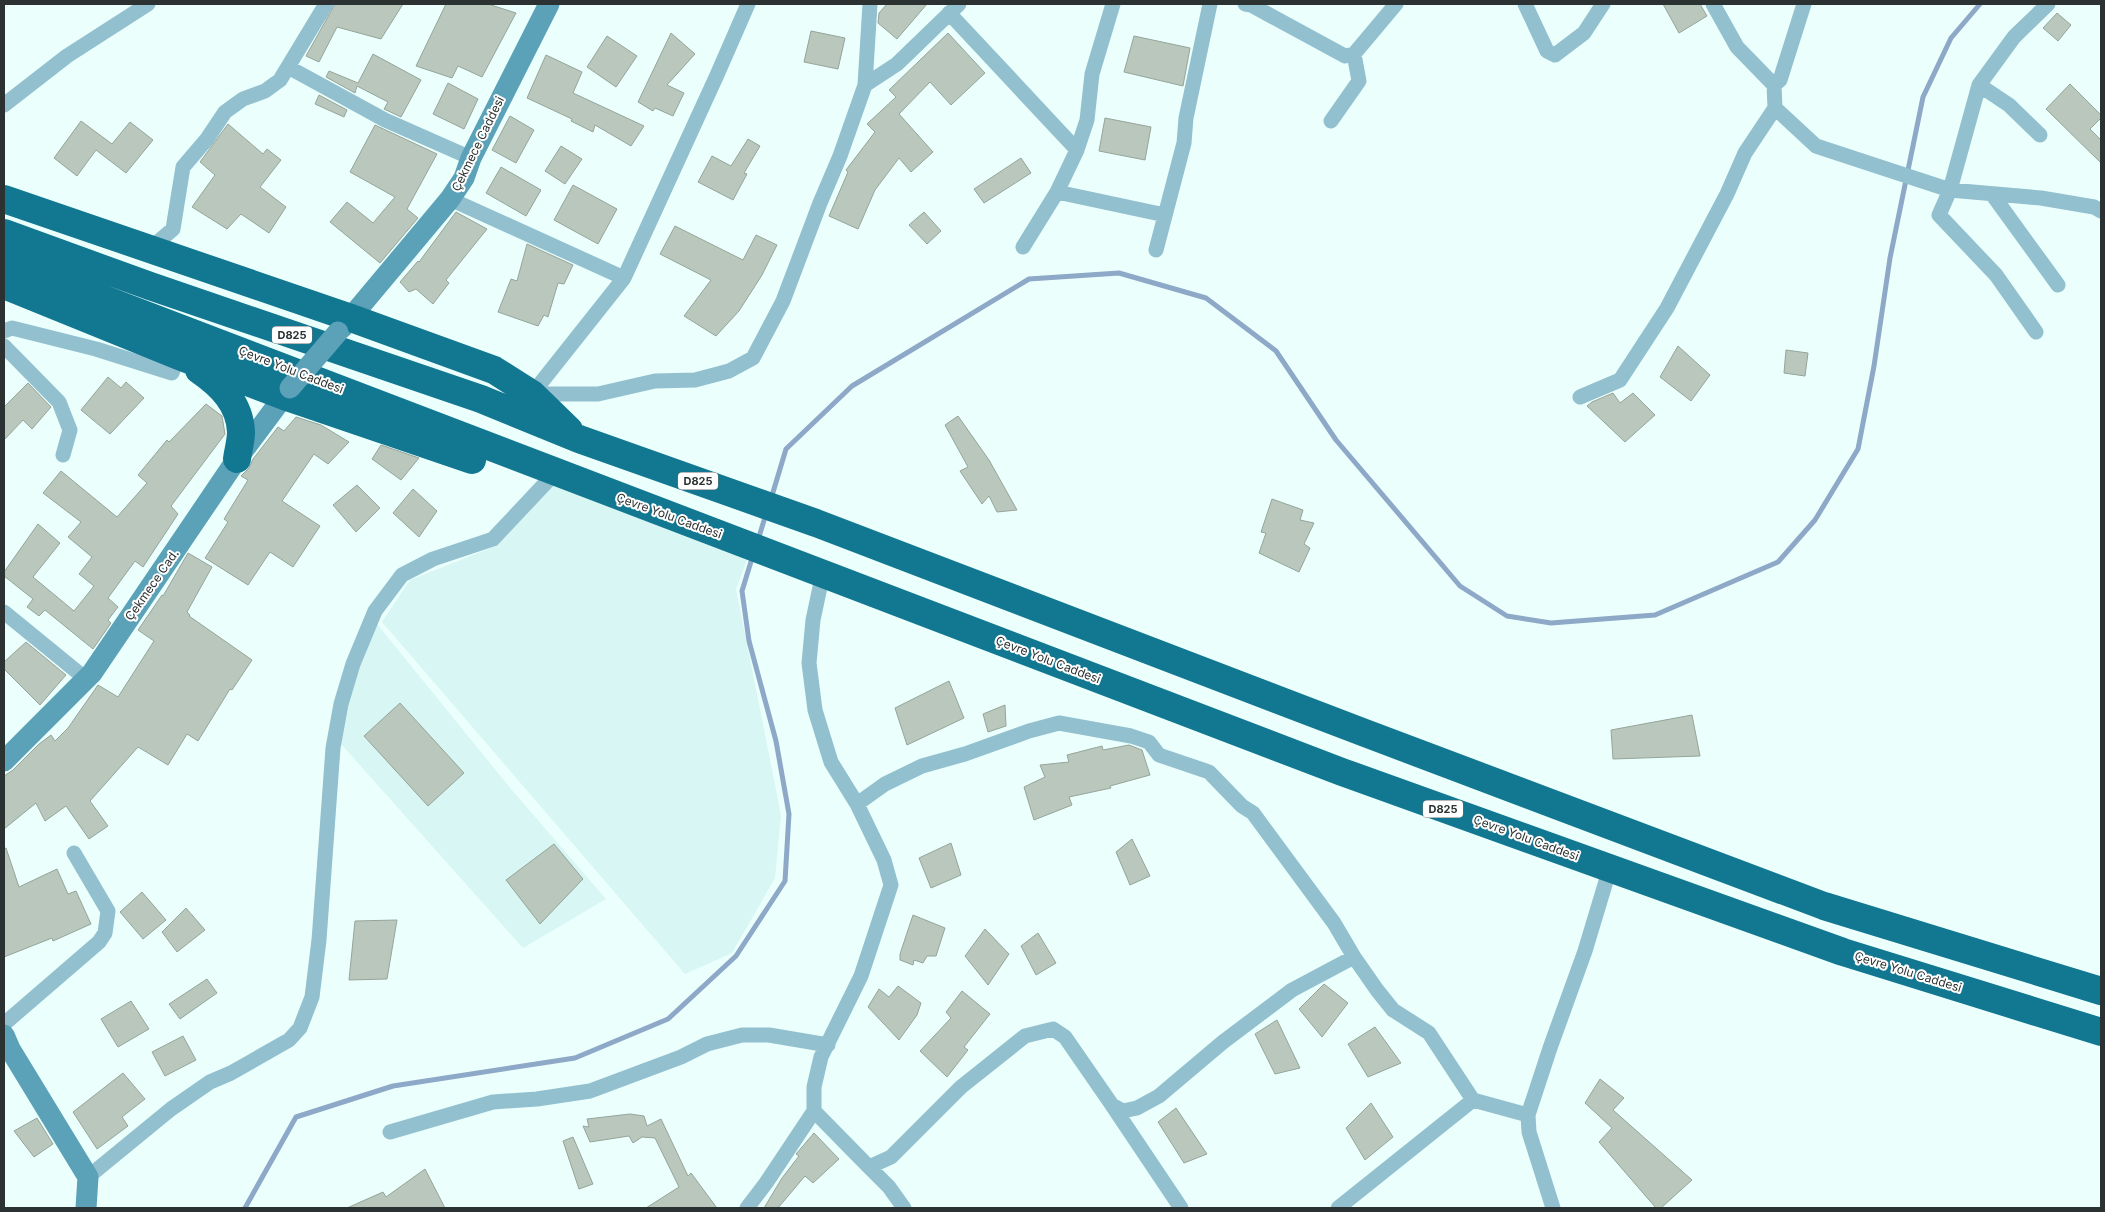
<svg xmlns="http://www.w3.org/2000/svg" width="2105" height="1212" viewBox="0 0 2105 1212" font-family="Inter,sans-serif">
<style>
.built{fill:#d8f6f3}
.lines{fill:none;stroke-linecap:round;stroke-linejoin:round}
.stream{stroke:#8ea8c8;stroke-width:5}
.building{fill:#b9c7bd;stroke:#96a59a}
.street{stroke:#93c0cf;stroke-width:15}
.secondary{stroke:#5ba2b9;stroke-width:21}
.highway{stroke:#127791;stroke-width:28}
.secondary-bridge{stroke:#5ba2b9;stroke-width:21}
.labels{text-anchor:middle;stroke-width:4;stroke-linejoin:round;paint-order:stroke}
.shield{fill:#fff;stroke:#6b706f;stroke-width:1}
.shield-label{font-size:11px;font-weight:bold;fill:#2b3231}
.street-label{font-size:12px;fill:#2b3231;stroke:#fff}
</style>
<rect width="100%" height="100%" fill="#ebfffd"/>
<!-- built -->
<path class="built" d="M556 481 750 552 736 589 781 815 775 878 732 953 685 974 382 622 410 580 498 545Z
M377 624 511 789 606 899 523 948 333 735Z"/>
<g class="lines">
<!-- stream -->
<path class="stream" d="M771 499 786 449 852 386 1029 279 1119 273 1206 298 1276 351 1336 440 1460 586 1507 616 1551 623 1655 615 1778 562 1815 520 1858 449 1874 366 1890 258 1923 97 1951 38 1980 4
M758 540 766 514
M245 1208 296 1117 393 1086 575 1058 668 1019 736 956 785 881 789 814 776 741 749 641 742 591 753 555"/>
</g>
<!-- building -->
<path class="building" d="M335 4H403L381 39 337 27 319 62 306 56Z
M446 4H488L516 13 482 77 458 66 452 78 416 66Z
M887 4H927L897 39 878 23 879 13Z
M1663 4H1700L1707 16 1679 33Z
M2057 13 2071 25 2058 41 2043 28Z
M811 31 845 38 838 69 804 62Z
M671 33 695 54 667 85 684 93 673 116 655 108 653 111 638 102Z
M948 33 985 73 951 105 930 82 899 114 933 152 911 172 899 158 875 190 858 229 829 216 848 172 846 170 875 132 867 124 896 97 889 90Z
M607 36 637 56 616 87 587 67Z
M1134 36 1190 48 1183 86 1124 72Z
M373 54 421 80 401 117 384 109 388 102 357 86 355 93 326 77 329 71 358 83Z
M546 55 582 72 573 93 644 126 631 146 595 125 593 132 571 121 572 119 527 98Z
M448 83 478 99 464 129 433 114Z
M2070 84 2101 115V118L2090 129 2101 140V163L2046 109Z
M319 95 347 110 344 117 315 104Z
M510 116 534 130 516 163 492 150Z
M1105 118 1151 127 1145 160 1099 151Z
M81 121 112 144 130 122 153 140 126 173 96 150 77 176 54 158Z
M228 124 263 154 267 149 281 160 260 187 286 207 269 233 241 214 227 229 192 207 215 175 200 162Z
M375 125 437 154 407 209 418 218 380 263 330 222 347 202 373 223 395 197 350 172Z
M748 139 760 146 744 173 747 174 733 200 698 182 712 156 731 166Z
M561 146 582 159 565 184 545 171Z
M1021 158 1031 173 984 203 974 189Z
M501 167 541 190 526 216 486 193Z
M573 185 617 209 598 244 554 220Z
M456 212 487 229 446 280 449 283 433 304 416 289 409 292 400 282 418 261 419 262Z
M924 212 941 231 927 244 909 225Z
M675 226 743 260 756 235 777 245 762 275 739 311 716 336 684 316 711 280 660 254Z
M527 244 573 265 564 284 558 283 548 317 544 315 538 326 498 312 511 279 517 281Z
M1678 346 1710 375 1691 401 1660 377Z
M1786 350 1808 353 1805 376 1784 373Z
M108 377 121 388 126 382 144 398 110 434 81 410Z
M28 383 51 407 32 429 23 420 4 440V407Z
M1613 393 1620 403 1633 393 1655 415 1625 442 1587 406 1592 402Z
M206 404 222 416 225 434 171 506 178 514 143 567 135 561 108 598 118 607 108 620 111 623 93 649 45 610 39 616 27 607 33 599 4 576V572L38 524 60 543 33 577 74 611 94 586 79 574 92 557 68 537 81 522 43 493 61 471 117 517 147 483 138 475 167 440 169 442Z
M958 416 989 460 1017 510 997 512 989 496 982 504 960 471 968 467 945 425Z
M296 417 321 425 349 442 328 464 314 454 282 501 320 526 293 567 270 552 248 585 205 558 228 522 224 519 248 480 241 476 249 468 253 459 278 427 284 431Z
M381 445 419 458 401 480 372 459Z
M357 485 380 508 356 532 333 505Z
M413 489 437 511 419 537 393 513Z
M1272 499 1303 510 1300 520 1314 523 1304 544 1310 548 1299 572 1259 553 1266 533 1261 532Z
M188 553 212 567 187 612 190 615 189 616 252 660 232 690 230 689 198 741 187 734 168 765 138 747 90 801 108 826 89 839 66 806 45 821 36 803 4 829V776L13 770 39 744 51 735 55 741 68 728 98 685 118 697 154 641 138 630 162 595 163 596Z
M26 642 66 675 40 705 4 669V662Z
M949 681 964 718 907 745 895 708Z
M400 703 464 773 428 806 364 736Z
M1005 705 1006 726 988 732 983 714Z
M1692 715 1700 756 1613 759 1611 730Z
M1129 745 1142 750 1150 775 1110 786 1111 788 1069 797 1072 805 1034 820 1024 787 1045 777 1040 765 1069 762 1067 755 1102 746 1103 750Z
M1132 839 1150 876 1130 885 1116 852Z
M951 843 961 875 931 888 919 858Z
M554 844 583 879 540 924 506 880Z
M6 848 19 887 57 869 68 894 76 891 91 924 53 941 52 938 4 957V849Z
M142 892 166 920 143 939 120 912Z
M186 908 205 930 177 952 162 932Z
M913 915 945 928 936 956H927L923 963 914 960 913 965 900 960V954Z
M397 920 387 979 349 980 355 921Z
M985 929 1009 954 988 985 965 956Z
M1038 933 1056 963 1036 975 1021 946Z
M207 979 217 993 180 1019 169 1004Z
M1324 984 1348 1003 1322 1037 1299 1009Z
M898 986 921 1003 917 1015 899 1040 868 1007 879 989 889 997Z
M962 991 990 1014 964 1047 968 1050 947 1077 920 1051 951 1018 946 1012Z
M131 1001 149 1029 118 1047 101 1019Z
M1277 1020 1300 1068 1275 1074 1255 1034Z
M1375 1027 1401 1063 1368 1077 1348 1044Z
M183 1036 196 1060 165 1076 152 1052Z
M123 1073 145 1099 122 1117 128 1126 97 1149 73 1112Z
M1600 1079 1624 1098 1613 1110 1692 1180 1661 1208H1656L1599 1142 1612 1128 1585 1103Z
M1371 1103 1393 1137 1365 1160 1346 1128Z
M1176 1108 1207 1154 1184 1163 1158 1122Z
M630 1114 644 1116 647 1126 661 1119 688 1176 691 1173 717 1208H646L679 1187 655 1138 642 1137 633 1143 629 1136 590 1142 583 1126 589 1127 587 1119Z
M37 1118 53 1144 34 1157 14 1131Z
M814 1133 839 1159 813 1183 805 1176 778 1208H764L782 1178 799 1156 796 1154Z
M573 1137 593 1184 579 1189 563 1141Z
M425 1169 445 1208H347L383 1192 386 1197Z"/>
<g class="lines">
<!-- street -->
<path class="street" d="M1245 4 1251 5 1345 56 1354 54 1396 4
M1525 4 1547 51 1555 55 1584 33 1603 4
M1713 4 1737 47 1774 85 1780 80 1804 4
M949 13 1077 150
M288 67 385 120 471 158
M865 85 870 4
M1979 85 2009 105 2040 135
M4 105 67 56 148 4
M1775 108 1816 146 1950 190 2041 198 2094 207 2101 211
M1331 121 1359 81 1354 54
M1057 192 1165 215
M1992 194 2058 285
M450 199 624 278 717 75 748 4
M1023 247 1057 192 1077 150 1087 120 1092 74 1113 4
M151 248 173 229 183 167 207 139 225 112 243 99 265 91 280 80 326 4
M1156 250 1184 143 1186 118 1210 4
M4 331 12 328 96 349 172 373 179 356
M2036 332 1996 275 1939 215 1950 190 1979 85 2014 37 2048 4
M4 346 59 402 70 430 63 455
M532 394H598L655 381 695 380 729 371 753 358 783 301 820 203 840 156 865 85 897 64 959 4
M532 394 624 278
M1580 397 1620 380 1667 308 1727 194 1745 153 1775 108 1774 85
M4 612 86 679
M857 804 885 784 922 766 965 754 1029 731 1059 723 1131 736 1149 742 1159 755 1209 772 1242 806 1253 813 1334 923 1354 957 1377 990 1393 1010 1429 1033 1473 1100 1528 1115
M4 1024 99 942 105 933 108 911 74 853
M1112 1105 1181 1208
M814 1111 869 1167 891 1157 961 1087 1025 1036 1053 1029 1065 1037 1112 1105 1123 1111 1137 1108 1159 1096 1223 1042 1292 990 1354 957
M390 1132 493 1102 537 1099 590 1091 681 1057 707 1044 742 1035H769L828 1045
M869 1167 889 1187 904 1208
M88 1177 171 1109 210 1082 231 1073 289 1040 300 1028 312 997 319 940 333 748 341 704 353 664 375 611 402 575 433 559 493 539 555 473
M747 1208 766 1183 814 1111V1087L821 1057 861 976 891 885 884 860 857 804 831 762 815 710 809 663 813 620 823 573
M1338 1208 1473 1100
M1553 1208 1529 1132 1528 1115 1550 1048 1585 951 1610 868"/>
<!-- secondary -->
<path class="secondary" d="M342 328 450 199 464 178 471 158 549 4
M4 761 92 673 237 459 290 388
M4 1035 10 1049 88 1177 86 1208"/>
<!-- highway -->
<path class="highway" d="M4 199 351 318 494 370 532 394 569 430
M4 233 150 286 481 399 579 439 816 523 1365 733 1824 906 2101 991
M4 261 1342 772 1843 952 2101 1032
M4 285 179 356 284 396 472 460
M199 370C221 385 240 404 241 432 241 441 238 451 237 459"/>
<!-- secondary-bridge -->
<path class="secondary-bridge" d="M290 388 338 332"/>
</g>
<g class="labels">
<!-- shield labels -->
<g class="shield">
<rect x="272" y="326.5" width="40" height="17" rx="4"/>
<rect x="678" y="472.5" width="40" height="17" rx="4"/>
<rect x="1423" y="800.5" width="40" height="17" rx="4"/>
</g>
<g class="shield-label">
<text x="292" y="339">D825</text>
<text x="698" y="485">D825</text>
<text x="1443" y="813">D825</text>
</g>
<!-- street labels -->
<g class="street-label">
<text transform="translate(478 144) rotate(-64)" y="4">Çekmece Caddesi</text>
<text transform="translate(291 370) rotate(21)" y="4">Çevre Yolu Caddesi</text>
<text transform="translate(669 516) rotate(20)" y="4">Çevre Yolu Caddesi</text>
<text transform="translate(152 585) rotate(-55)" y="4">Çekmece Cad.</text>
<text transform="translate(1048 660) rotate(21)" y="4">Çevre Yolu Caddesi</text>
<text transform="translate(1526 838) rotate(20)" y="4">Çevre Yolu Caddesi</text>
<text transform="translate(1908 972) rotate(17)" y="4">Çevre Yolu Caddesi</text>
</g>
</g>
<!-- border -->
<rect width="2105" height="1212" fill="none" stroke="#2b3231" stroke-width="10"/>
</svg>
